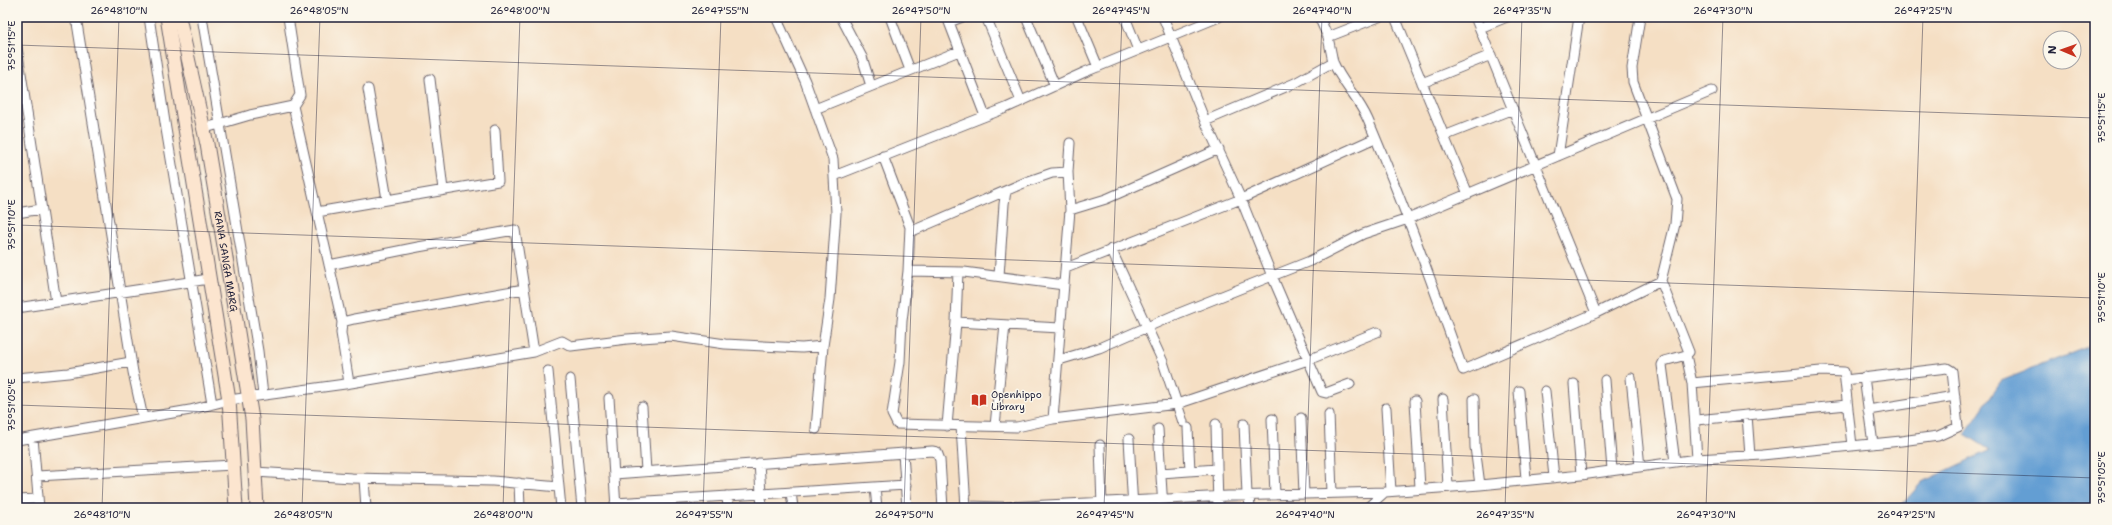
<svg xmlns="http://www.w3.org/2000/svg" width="2112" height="525" viewBox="0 0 2112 525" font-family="'Shantell Sans',sans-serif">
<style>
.water{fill:#639ed3;stroke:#426087}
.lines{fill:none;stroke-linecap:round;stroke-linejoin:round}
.minor-casing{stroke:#6c646b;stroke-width:11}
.secondary-casing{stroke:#6c646b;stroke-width:15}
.minor{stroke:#fff;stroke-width:9}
.secondary{stroke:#fce5cf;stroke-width:13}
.ticks{fill:none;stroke:#22223b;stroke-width:1;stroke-opacity:0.45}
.labels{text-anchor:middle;stroke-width:3;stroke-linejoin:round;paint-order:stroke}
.street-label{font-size:10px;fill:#22223b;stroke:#fbf7ec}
.poi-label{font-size:10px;fill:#22223b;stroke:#fbf7ec;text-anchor:start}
.neatline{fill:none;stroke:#22223b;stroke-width:1.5}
.ticks-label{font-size:10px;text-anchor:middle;fill:#22223b}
</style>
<rect width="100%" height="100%" fill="#fbf7ec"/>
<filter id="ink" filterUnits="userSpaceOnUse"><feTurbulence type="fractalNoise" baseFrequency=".025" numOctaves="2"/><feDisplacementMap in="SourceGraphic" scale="8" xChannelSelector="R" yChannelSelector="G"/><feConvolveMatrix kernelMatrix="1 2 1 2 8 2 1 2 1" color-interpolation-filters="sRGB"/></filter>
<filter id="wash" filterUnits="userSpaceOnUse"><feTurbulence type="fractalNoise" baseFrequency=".012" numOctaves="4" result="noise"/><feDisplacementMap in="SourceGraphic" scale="16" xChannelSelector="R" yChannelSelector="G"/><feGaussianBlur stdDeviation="0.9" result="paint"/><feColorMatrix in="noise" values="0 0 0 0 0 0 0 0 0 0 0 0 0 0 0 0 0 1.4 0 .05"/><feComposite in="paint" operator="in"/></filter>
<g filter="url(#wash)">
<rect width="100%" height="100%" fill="#f5dfc4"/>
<!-- water -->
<path class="water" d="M2095 344V508H1899L1922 482 1990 450 1965 434 2001 381Z"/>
</g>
<g filter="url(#ink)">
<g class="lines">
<!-- minor casing -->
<g class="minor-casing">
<path id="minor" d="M76 17 133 372 143 418
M149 17 166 129 212 404
M202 17 258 351 263 395
M841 17 862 57 871 86
M890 17 910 70
M947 17 985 116
M986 17 1021 101
M1026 17 1055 86
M1077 17 1098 67
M1125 17 1138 50
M1163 17 1205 121
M1319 17 1328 37
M1379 17 1328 37 1333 62 1295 83 1205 121 1241 199 1272 276 1310 261 1363 234 1408 219 1712 91
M1395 17 1468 194
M1475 17 1596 313
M1640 17 1632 68 1633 82 1677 199 1675 224 1661 281 1689 352 1686 355 1692 383 1697 459
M949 22 962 17
M1480 28 1507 17
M17 47 56 302
M1333 62C1342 83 1359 99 1368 120 1403 202 1433 286 1463 370L1596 313 1661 281
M430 79 443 190
M1422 83 1491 55
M368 89 387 199
M293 106 342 322
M815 109 959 51
M202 129 250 115 293 106 300 95 288 17
M1444 136 1513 109
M883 156 910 227 908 271 902 321 900 362 892 414 897 424 1017 427 1053 419 1070 210 1068 172 1070 143
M1558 156 1579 17
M834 176 1006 108 1085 72 1219 17
M1070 210 1106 199 1219 149
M317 212 498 181 495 130
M17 213 41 209
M910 232 1026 182 1052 173 1068 172
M1111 249 1163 362 1183 422
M329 265 418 247 515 230 534 352
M1066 268 1241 199 1375 138
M908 271 964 272 1064 285
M999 276 1004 204 1006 191
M17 308 209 279
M956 322 1060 328
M1059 360 1099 348 1177 314 1272 276 1322 392 1326 393 1350 384
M548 371 561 508
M1864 377 1873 444
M17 378 68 373 131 362
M1631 378 1640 467
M570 379 582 508
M1605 380 1612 470
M349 383 341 333 342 322 354 319 524 289
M1692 383 1821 371 1844 372 1852 446
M1574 384 1581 475
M1519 391 1526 479
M1545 391 1554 477
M609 398 616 508
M1443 399 1448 486
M1474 399 1475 447 1480 485
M1415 401 1420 488
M642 407 646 471
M1386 408 1391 491
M1868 410 1955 396
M1329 414 1332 493
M1747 415 1750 456
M1301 418 1304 494
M1053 419 1177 404 1308 360 1377 332
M1272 419 1275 495
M1696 420 1847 405
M1216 424 1218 508
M1244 424 1247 495
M947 426 956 322 958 272
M961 426 966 508
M995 426 1005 325
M1188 428 1190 471
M816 429 823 346
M1158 429 1163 508
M33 438 39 508
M1129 439 1133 508
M17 440 190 410 229 400 345 384 534 352 562 341 571 346 627 339 671 336 725 344 802 348 823 346 830 299 836 213 833 159 805 81 776 17
M1100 445 1102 507
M903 454 907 508
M1675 462 1662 365 1664 361 1686 355
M759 463 762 508
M255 472 352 478 493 481 559 487
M1161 473 1217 469
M614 474 932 451 937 452 940 460 943 508
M37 476 233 465
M364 479 366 508
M519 483 520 508
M875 487 877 508
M791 492 793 508
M1249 495 1250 508
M727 496 728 508
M17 500 38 499
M615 503 906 485
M966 506 1004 507 1228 496 1385 492 1480 485 1581 475 1697 459 1762 455 1901 441 1938 436 1958 427 1952 371 1947 368 1845 380
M1367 508 1385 492"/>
</g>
<!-- secondary casing -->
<g class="secondary-casing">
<g id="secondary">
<path d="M167 17 229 400 236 508"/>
<path id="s1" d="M179 17 207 144 227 264 252 419 257 508"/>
</g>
</g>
<!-- minor -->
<use href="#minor" class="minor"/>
<!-- secondary -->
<use href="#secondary" class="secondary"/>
</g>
</g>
<!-- ticks -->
<path class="ticks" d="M17 45 2095 118M17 225 2095 298M17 405 2095 478M102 508 119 17M302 508 320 17M503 508 520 17M703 508 721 17M904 508 921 17M1104 508 1122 17M1305 508 1322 17M1505 508 1522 17M1706 508 1723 17M1906 508 1923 17"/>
<!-- icons -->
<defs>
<g id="library-bare" transform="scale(1.2)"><path d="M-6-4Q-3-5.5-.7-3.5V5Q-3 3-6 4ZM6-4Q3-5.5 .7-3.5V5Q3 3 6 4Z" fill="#c8321e" stroke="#fbf7ec" stroke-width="2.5" paint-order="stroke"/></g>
</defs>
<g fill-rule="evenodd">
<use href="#library-bare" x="979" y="400"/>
</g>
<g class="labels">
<!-- street labels -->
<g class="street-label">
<text dy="4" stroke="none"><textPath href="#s1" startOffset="249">RANA SANGA MARG</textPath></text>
</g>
<!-- poi labels -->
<g class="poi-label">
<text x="991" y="398">Openhippo<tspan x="991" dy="12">Library</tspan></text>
</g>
</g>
<!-- margin -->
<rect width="2112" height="525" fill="none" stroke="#fbf7ec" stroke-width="44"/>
<!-- north arrow -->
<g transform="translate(2062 50) rotate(272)"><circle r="19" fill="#fbf7ec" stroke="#a4a2a5"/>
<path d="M0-3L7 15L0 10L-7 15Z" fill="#c8321e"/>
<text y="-6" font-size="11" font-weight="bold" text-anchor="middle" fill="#22223b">N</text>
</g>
<rect x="22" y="22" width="2068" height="481" class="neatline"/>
<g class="ticks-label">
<text x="119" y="14">26°48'10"N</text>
<text x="319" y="14">26°48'05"N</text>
<text x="520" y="14">26°48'00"N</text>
<text x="720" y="14">26°47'55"N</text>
<text x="921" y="14">26°47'50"N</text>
<text x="1121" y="14">26°47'45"N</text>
<text x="1322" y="14">26°47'40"N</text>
<text x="1522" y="14">26°47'35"N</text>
<text x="1723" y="14">26°47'30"N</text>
<text x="1923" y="14">26°47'25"N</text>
<text transform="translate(11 46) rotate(-90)" y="4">75°51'15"E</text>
<text transform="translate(2101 118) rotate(-90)" y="4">75°51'15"E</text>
<text transform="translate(11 225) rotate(-90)" y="4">75°51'10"E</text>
<text transform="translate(2101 298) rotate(-90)" y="4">75°51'10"E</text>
<text transform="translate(11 405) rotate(-90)" y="4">75°51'05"E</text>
<text transform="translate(2101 478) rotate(-90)" y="4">75°51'05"E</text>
<text x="102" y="518">26°48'10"N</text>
<text x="303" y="518">26°48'05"N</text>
<text x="503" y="518">26°48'00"N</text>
<text x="704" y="518">26°47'55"N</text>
<text x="904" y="518">26°47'50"N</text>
<text x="1105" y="518">26°47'45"N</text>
<text x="1305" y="518">26°47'40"N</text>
<text x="1505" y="518">26°47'35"N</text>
<text x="1706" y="518">26°47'30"N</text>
<text x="1906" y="518">26°47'25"N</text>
</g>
</svg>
